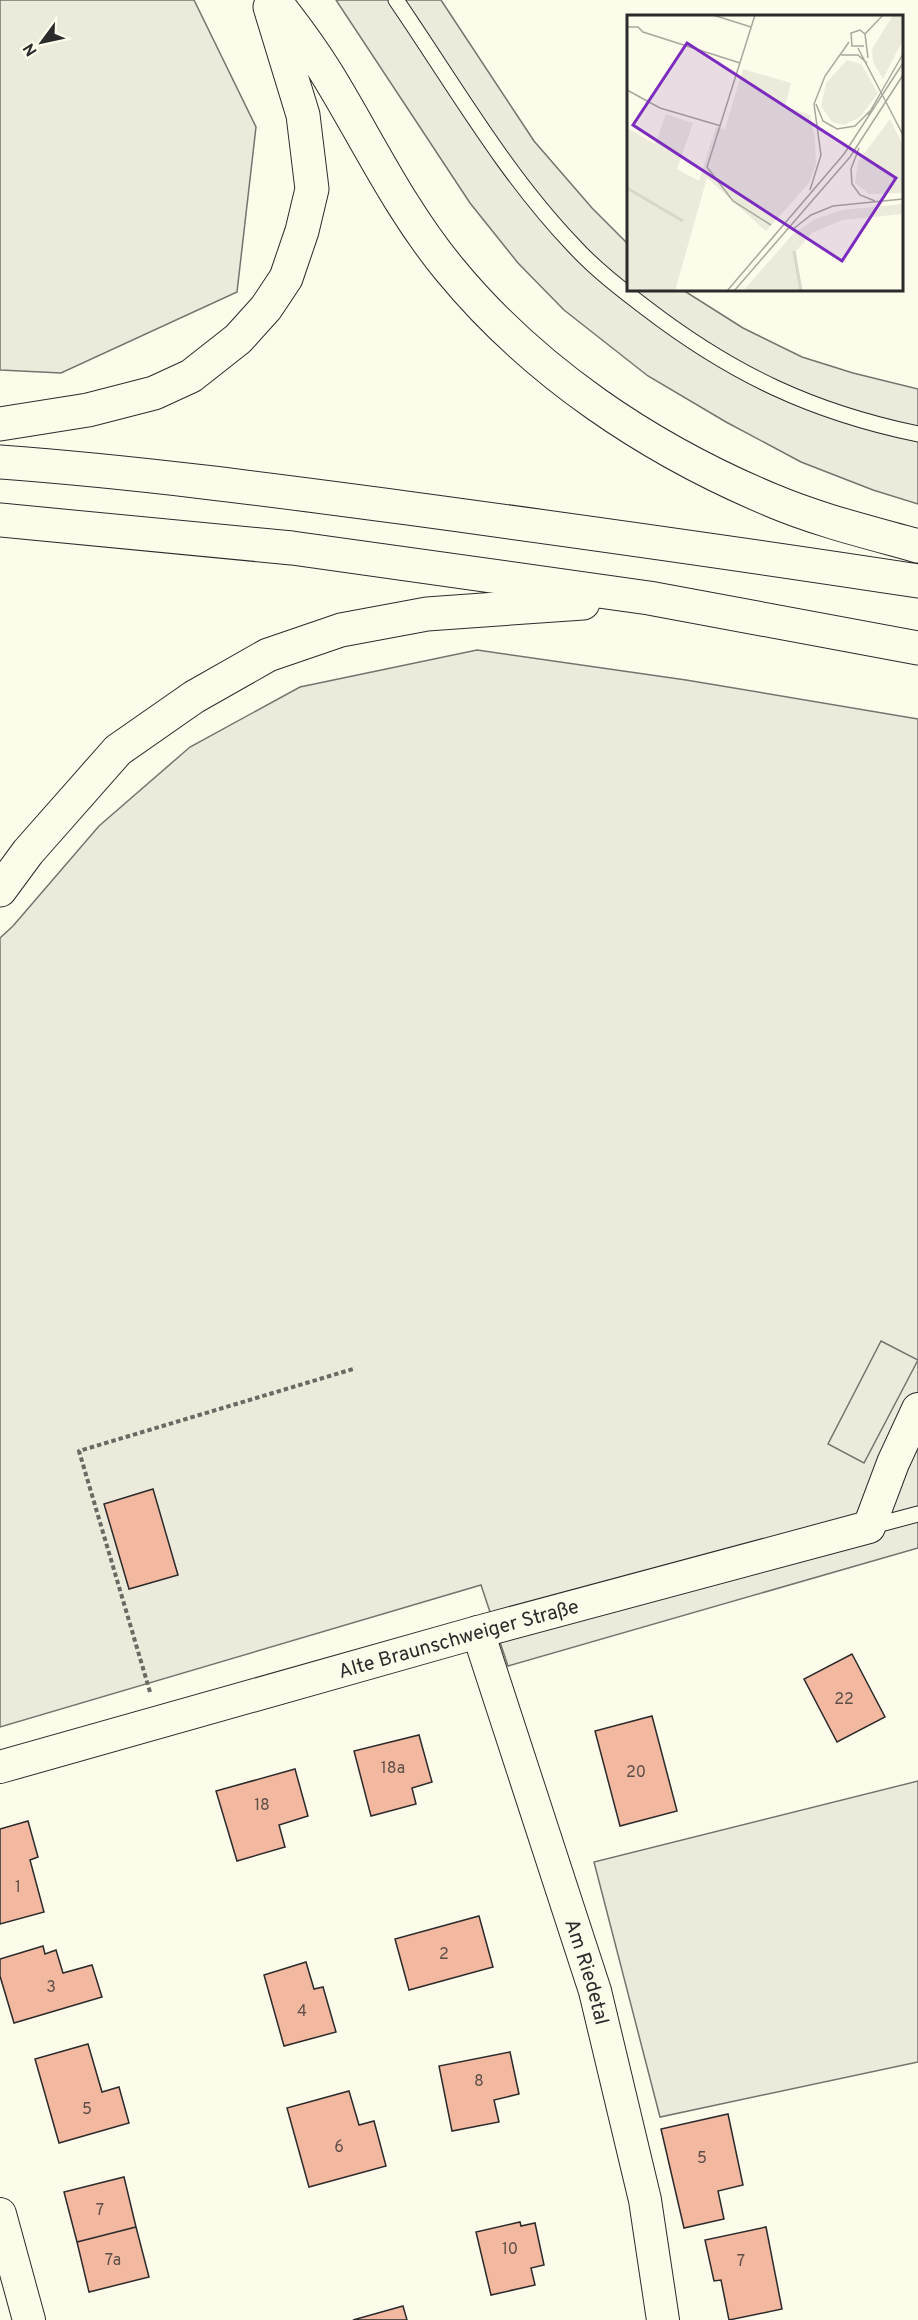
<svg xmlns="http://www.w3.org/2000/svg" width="918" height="2320" viewBox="0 0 918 2320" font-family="Overpass,sans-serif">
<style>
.green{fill:#ecebdb;stroke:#74746e;stroke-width:1.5}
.parking{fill:#eceadb;stroke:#74746e;stroke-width:1.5}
.building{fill:#f2b8a0;stroke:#2b2b2b;stroke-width:1.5}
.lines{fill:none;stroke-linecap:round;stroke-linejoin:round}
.lane-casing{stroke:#2b2b2b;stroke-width:17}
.street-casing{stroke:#2b2b2b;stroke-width:34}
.highway-casing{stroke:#2b2b2b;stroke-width:35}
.path{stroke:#6a6964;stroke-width:4;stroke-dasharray:4.5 3;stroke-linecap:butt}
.lane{stroke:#fdfbea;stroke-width:15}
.street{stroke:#fdfbea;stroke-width:32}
.highway{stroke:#fdfbea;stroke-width:33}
.labels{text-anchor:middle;stroke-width:4.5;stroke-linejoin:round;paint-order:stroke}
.number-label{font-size:16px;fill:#5d4e48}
.street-label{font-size:20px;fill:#2b2b2b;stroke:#fdfbea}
.inset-river{fill:none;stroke:#d8d7c9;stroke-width:3}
.inset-road{fill:none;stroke:#a9a89e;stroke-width:1.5}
.view{fill:#7b2cbf;fill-opacity:0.15;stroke:#7b2cbf;stroke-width:3}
.inset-edge{fill:none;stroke:#2b2b2b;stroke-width:3}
</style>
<rect width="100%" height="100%" fill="#fdfbea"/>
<!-- green -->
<path class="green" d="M0 0H194L256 127 237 292 61 373 0 370Z
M336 0H441L534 141 592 208 628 244V290H683L743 328 802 357 853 373 918 389V504L873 490 801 462 726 422 648 376 564 310 518 263 470 203Z
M477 650 686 680 918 719V1548L508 1666 481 1585 0 1727V938L13 926 99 826 190 747 300 687Z
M918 1781V2062L660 2117 594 1862Z"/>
<!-- parking -->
<path class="parking" d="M881 1341 918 1360 864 1463 828 1444Z"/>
<!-- building -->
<path class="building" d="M153 1489 178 1575 129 1589 104 1504Z
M852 1654 885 1717 837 1742 804 1679Z
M652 1716 677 1811 620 1826 595 1731Z
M419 1735 432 1782 412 1788 416 1804 371 1816 354 1751Z
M295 1769 308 1816 279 1825 285 1847 237 1861 216 1791Z
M28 1821 38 1857 30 1860 44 1912 0 1924V1829Z
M479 1916 493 1967 409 1990 395 1939Z
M43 1946 45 1954 56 1950 63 1973 92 1965 102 1997 14 2023 0 1976V1959Z
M306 1962 314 1989 323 1987 336 2032 284 2046 264 1975Z
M88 2044 102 2092 119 2087 129 2123 59 2143 35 2059Z
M510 2052 519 2094 494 2100 499 2122 452 2131 439 2066Z
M349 2091 359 2125 374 2121 386 2166 309 2187 287 2108Z
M728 2114 743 2185 718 2191 724 2219 684 2228 661 2129Z
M124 2177 136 2227 77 2242 64 2192Z
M520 2222 521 2226 535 2223 544 2265 531 2268 535 2285 491 2295 476 2232Z
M136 2227 149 2277 89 2292 77 2242Z
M766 2227 782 2309 729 2320 721 2280 714 2281 705 2240Z
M403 2306 407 2320H353Z"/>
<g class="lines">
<!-- lane casing -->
<g class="lane-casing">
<path id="lane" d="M396 0C453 83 504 173 574 246 595 269 621 289 646 308 732 374 812 412 918 434
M869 1527 918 1514"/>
</g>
<!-- street casing -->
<g class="street-casing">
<g id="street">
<path id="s1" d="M478 1632 595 1991 645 2200 663 2320"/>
<path id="s2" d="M0 1767 478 1632 869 1527 893 1463 918 1409"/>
<path d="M0 2214 29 2320"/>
</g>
</g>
<!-- highway casing -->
<g class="highway-casing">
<path id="highway" d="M274 0C293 24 311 48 327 74 367 139 400 210 450 270 534 372 649 449 771 500 818 520 868 532 918 546
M0 424 88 410 154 393 191 376 238 339 266 308 286 278 302 231 312 189 303 115 270 7
M0 462C136 472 272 490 407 508 577 531 748 555 918 581
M0 520 292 548 649 598 918 648
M0 890 28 852 118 750 194 697 268 655 341 630 427 614 583 603"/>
</g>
<!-- path -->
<path class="path" d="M150 1692 79 1451 353 1369"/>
<!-- lane -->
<use href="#lane" class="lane"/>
<!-- street -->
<use href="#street" class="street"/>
<!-- highway -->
<use href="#highway" class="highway"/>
</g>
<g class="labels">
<!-- number labels -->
<g class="number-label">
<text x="844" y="1704">22</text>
<text x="393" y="1773">18a</text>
<text x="636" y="1777">20</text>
<text x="262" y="1810">18</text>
<text x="18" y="1892">1</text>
<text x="444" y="1959">2</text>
<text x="51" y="1992">3</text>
<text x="302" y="2016">4</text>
<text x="479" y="2086">8</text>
<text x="87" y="2114">5</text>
<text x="339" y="2152">6</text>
<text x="702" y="2163">5</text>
<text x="100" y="2215">7</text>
<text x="510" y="2254">10</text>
<text x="113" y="2265">7a</text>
<text x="741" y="2266">7</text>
</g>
<!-- street labels -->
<g class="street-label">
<text dy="7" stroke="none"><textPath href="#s2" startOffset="476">Alte Braunschweiger Straße</textPath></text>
<text dy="7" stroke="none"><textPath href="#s1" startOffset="357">Am Riedetal</textPath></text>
</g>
</g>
<!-- overview -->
<g transform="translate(627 15)">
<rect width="276" height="276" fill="#fdfbea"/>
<path d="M266 0H276V25L256 64 246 47 245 34ZM220 45 234 49 251 78 233 102 217 110 205 107 194 91 199 68ZM116 54 164 68 158 91 183 100 188 124 189 150 182 168 139 216 80 163 48 276H0V113L28 129 39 99 66 108 50 154 72 166 89 112 98 114ZM263 104 276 131V178L242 179 228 168 231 147ZM276 189V199L215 205 185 218 168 237 175 276H116L165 220 188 204 215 195Z" fill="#ecebdb"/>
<path class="inset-river" d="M0 173 56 206M167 236 174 276"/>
<path class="inset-road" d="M86 0 124 12M128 0 80 152 106 186 144 210M0 12H11L16 17 113 48M238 19 256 0M237 31H225L224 18 233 15 238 19 241 43M231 33 276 120M214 40H231L240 48M0 75 33 93 94 111M189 89 196 106 210 114 228 111 243 96M241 100 276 39M232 133 224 154 225 169 233 180 248 186M183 175 194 140 187 89 198 61 222 27M165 215 184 200 206 191 276 184M100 276 217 139 276 48M107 276 223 142 276 60"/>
<path class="view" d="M60 28 269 163 215 246 6 110Z"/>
<rect width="276" height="276" class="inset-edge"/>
</g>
<!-- north arrow -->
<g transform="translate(42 42) rotate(237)" stroke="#fdfbea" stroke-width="4.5" paint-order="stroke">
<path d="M0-4.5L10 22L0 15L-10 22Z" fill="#2b2b2b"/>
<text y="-9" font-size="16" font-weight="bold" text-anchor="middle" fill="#2b2b2b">N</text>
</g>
</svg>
